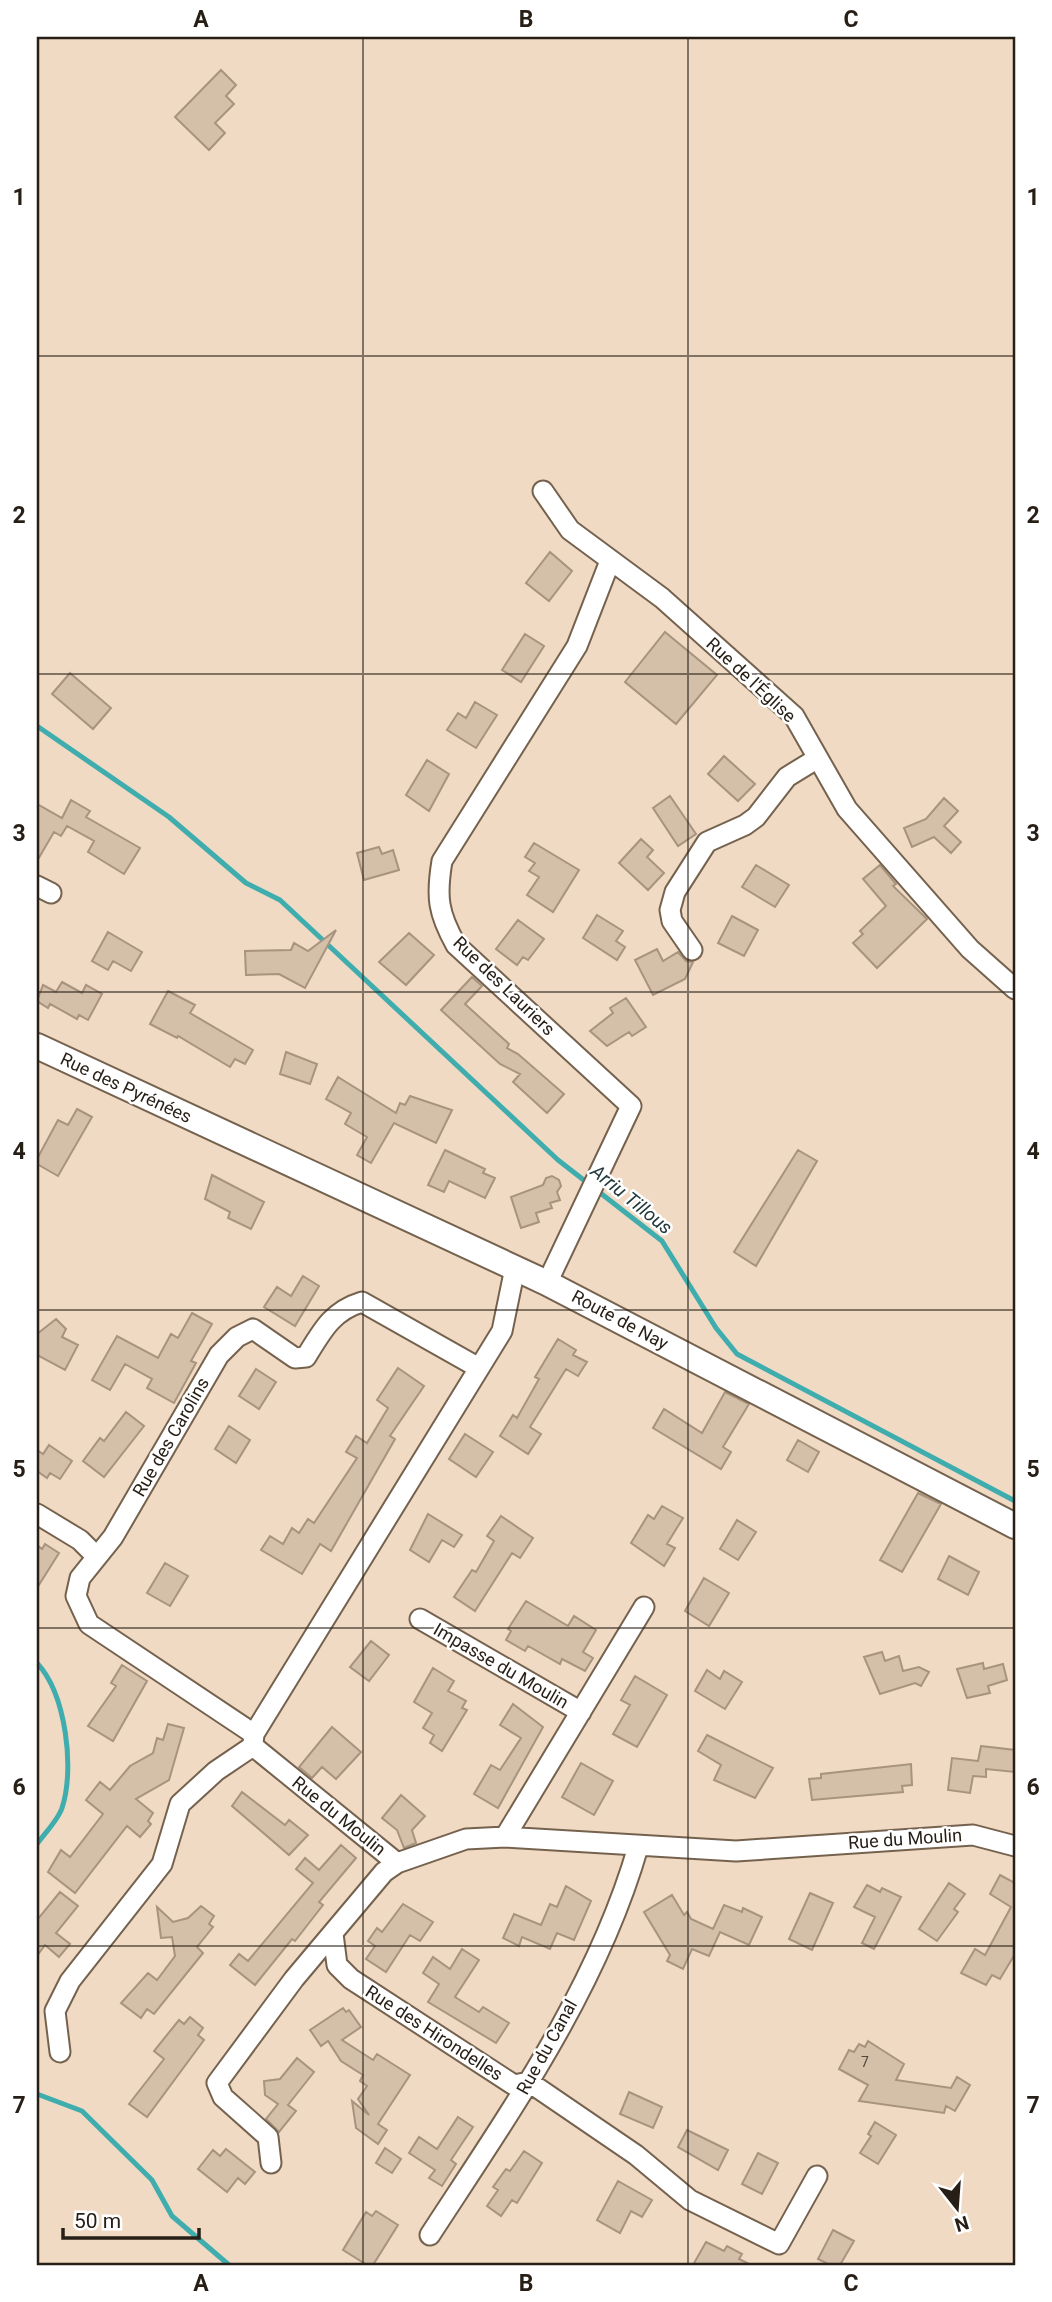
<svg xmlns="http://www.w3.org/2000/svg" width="1052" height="2302" viewBox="0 0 1052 2302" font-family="Roboto,sans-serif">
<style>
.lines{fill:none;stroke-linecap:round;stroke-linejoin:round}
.stream{stroke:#3fadae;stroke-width:5}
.building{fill:#d4bfa9;stroke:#a7937e;stroke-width:2}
.minor-casing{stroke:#75624e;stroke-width:23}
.major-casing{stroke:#75624e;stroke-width:28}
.minor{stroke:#fff;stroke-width:19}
.major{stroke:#fff;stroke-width:24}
.grid{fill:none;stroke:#271f16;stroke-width:2;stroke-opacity:0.55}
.labels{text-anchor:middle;stroke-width:5;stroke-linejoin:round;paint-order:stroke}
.number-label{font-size:14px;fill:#52473b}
.street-label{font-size:18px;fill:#271f16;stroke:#fff}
.water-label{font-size:19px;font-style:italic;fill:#223a3b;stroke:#fff}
.neatline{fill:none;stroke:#271f16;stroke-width:2.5}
.grid-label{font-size:23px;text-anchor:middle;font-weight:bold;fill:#271f16}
</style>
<rect width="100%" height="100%" fill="#f0dac4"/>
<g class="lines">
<!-- stream -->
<path class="stream" d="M37 726 169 817 246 883 280 900 558 1160 662 1241 716 1328 737 1354 1015 1501
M37 1663C66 1694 75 1769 62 1808 58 1820 45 1833 37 1844
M37 2094 82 2111 152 2180 172 2216 229 2265"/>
</g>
<!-- building -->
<path class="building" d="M221 70 236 85 226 96 234 104 215 123 225 133 209 150 175 117Z
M550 552 572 571 549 601 526 583Z
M665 632 717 675 676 724 625 682Z
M525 634 544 646 521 682 502 670Z
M70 673 111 708 93 729 52 694Z
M475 702 497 715 476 748 447 730 458 713 466 718Z
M724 756 755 784 738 801 708 774Z
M427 760 449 774 429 811 406 795Z
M670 796 696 834 678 846 653 808Z
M944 798 958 811 944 826 961 842 951 853 934 837 912 847 904 828 926 819Z
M71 800 90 811 86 817 140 848 124 874 88 852 94 841 67 826 61 836 54 832 37 861V804L62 818Z
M641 839 653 850 647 857 664 873 648 890 619 863Z
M534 843 579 870 553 912 527 895 539 877 529 871 535 863 525 857Z
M379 847 382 854 393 850 399 870 364 880 357 853Z
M756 865 789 885 775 907 742 887Z
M880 865 896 884 893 886 927 919 877 968 853 943 863 934 860 931 886 906 863 879Z
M597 915 623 931 616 941 625 947 617 960 583 938Z
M732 916 758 930 744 956 718 943Z
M518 920 544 939 528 960 523 957 517 965 496 949Z
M336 930 305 988 279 974 246 975 245 951 291 950 294 943 308 951Z
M108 932 142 952 131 971 113 961 108 970 92 961Z
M409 933 434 955 406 985 379 962Z
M657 949 663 961 678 952 686 961 693 962 685 979 653 995 635 960Z
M472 977 482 986 465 1004 509 1044 507 1048 518 1054 564 1094 547 1113 513 1082 520 1074 500 1064 441 1010Z
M62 982 82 993 86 985 102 994 88 1020 79 1015 77 1019 50 1004 48 1008 37 1001 43 985 56 992Z
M168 991 195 1005 190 1013 253 1050 245 1064 235 1059 230 1067 178 1036 177 1038 150 1024Z
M626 998 646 1027 632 1036 629 1032 607 1046 590 1031 613 1013 610 1008Z
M286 1052 317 1064 310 1084 280 1074Z
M338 1077 396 1113 400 1103 405 1105 410 1096 452 1110 436 1143 394 1123 371 1163 357 1155 367 1137 345 1124 351 1113 326 1099Z
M77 1109 92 1117 58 1176 37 1164V1159L58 1120 68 1125Z
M445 1150 485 1169 483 1173 495 1178 485 1198 449 1181 444 1192 428 1185Z
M798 1150 817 1161 756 1266 734 1252Z
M212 1175 264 1202 251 1229 228 1218 230 1212 205 1199Z
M552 1176 559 1180 561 1186 557 1192 560 1200 550 1203 552 1208 536 1213 539 1222 521 1228 511 1197 543 1185 546 1178Z
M303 1276 319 1286 295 1326 264 1307 277 1287 291 1296Z
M192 1313 212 1324 191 1361 196 1363 174 1403 147 1388 152 1379 125 1364 110 1390 92 1380 117 1336 158 1358 171 1334 178 1338Z
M56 1319 66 1329 62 1337 78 1345 65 1370 37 1355V1334Z
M558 1339 576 1350 573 1355 587 1362 578 1376 566 1369 530 1427 541 1434 528 1454 500 1436 513 1415 517 1418 539 1379 535 1377Z
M398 1368 424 1386 390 1436 395 1439 331 1551 320 1544 302 1574 261 1550 270 1536 283 1544 292 1528 299 1533 308 1519 314 1523 357 1458 346 1452 356 1436 367 1443 388 1408 377 1400Z
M256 1369 276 1382 259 1409 239 1396Z
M725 1392 749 1404 723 1447 731 1452 721 1469 653 1428 664 1409 702 1433Z
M126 1412 144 1426 104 1477 83 1461 100 1438 104 1441Z
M229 1426 250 1440 236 1463 215 1449Z
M465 1434 493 1452 476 1477 449 1459Z
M798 1440 819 1452 808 1472 787 1460Z
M49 1445 72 1461 60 1479 50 1473 47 1478 37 1471V1450L43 1454Z
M918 1493 941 1504 902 1572 880 1560Z
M662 1506 683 1518 667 1544 675 1548 664 1566 631 1543 648 1515 654 1519Z
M428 1514 462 1535 454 1547 442 1540 429 1562 410 1550Z
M501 1516 533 1538 520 1558 512 1553 475 1611 454 1597 472 1570 476 1572 494 1541 487 1536Z
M737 1520 756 1532 738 1560 720 1549Z
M45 1544 59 1553 37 1588V1545L42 1549Z
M949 1556 979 1572 968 1595 938 1579Z
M165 1563 188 1576 170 1606 147 1593Z
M704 1578 729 1593 709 1626 685 1611Z
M526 1601 568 1626 574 1616 596 1630 583 1652 593 1658 585 1671 562 1659 560 1664 528 1646 525 1651 506 1640 511 1631 508 1629Z
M371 1641 389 1655 369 1681 350 1667Z
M882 1652 885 1661 899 1656 903 1671 919 1667 929 1672 921 1686 915 1683 880 1694 864 1657Z
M983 1663 984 1669 1003 1664 1007 1680 988 1686 990 1693 967 1698 957 1669Z
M122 1665 147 1681 113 1741 88 1726 116 1686 111 1683Z
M433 1668 454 1681 448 1691 466 1701 462 1708 467 1710 442 1751 430 1743 434 1735 423 1728 432 1713 414 1702Z
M707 1670 720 1679 724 1671 742 1682 725 1709 695 1691Z
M635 1676 667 1695 637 1747 613 1734 630 1705 621 1700Z
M513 1704 543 1727 498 1808 474 1794 491 1765 500 1770 521 1738 500 1725Z
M168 1724 184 1728 169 1780 136 1799 153 1813 148 1821 151 1824 140 1837 127 1826 75 1893 48 1872 61 1850 70 1857 103 1814 86 1800 100 1782 110 1790 130 1766 153 1753 157 1738 163 1740Z
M332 1727 361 1752 336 1779 322 1767 312 1778 299 1767Z
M707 1735 773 1768 755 1798 714 1780 721 1765 698 1751Z
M981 1746 1015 1750V1772L986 1769V1777L973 1776 970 1793 948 1790 952 1758 978 1761Z
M581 1763 613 1781 594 1815 562 1797Z
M911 1764 912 1785 902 1786 903 1792 812 1800 809 1779 821 1778V1774Z
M242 1792 285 1825 289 1820 308 1835 289 1855 232 1806Z
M401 1795 425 1816 412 1830 416 1843 404 1848 397 1830 382 1818Z
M341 1845 356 1858 319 1902 323 1905 295 1941 292 1939 255 1985 230 1965 239 1954 248 1961 313 1883 296 1869 305 1858 319 1870Z
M1000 1875 1015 1883V1954L1000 1979 992 1975 986 1985 961 1973 975 1949 985 1955 1011 1907 990 1894Z
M949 1883 965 1894 954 1909 958 1912 937 1941 919 1929Z
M867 1885 880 1892 882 1888 901 1897 874 1949 862 1943 875 1917 854 1907Z
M566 1886 591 1901 574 1940 557 1933 550 1949 522 1937 519 1946 503 1938 514 1914 541 1925 550 1904 557 1907Z
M60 1892 78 1906 56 1933 70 1944 59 1957 45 1945 37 1956V1920Z
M810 1893 833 1903 812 1950 789 1939Z
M672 1895 684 1915 687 1912 691 1919 713 1929 724 1905 742 1912 743 1908 762 1917 749 1945 720 1932 709 1956 692 1949 683 1969 667 1961 670 1955 644 1912Z
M403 1904 433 1922 420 1941 410 1935 386 1972 366 1959 375 1946 368 1941 377 1928 382 1932Z
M201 1906 214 1916 209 1924 213 1927 197 1947 203 1953 154 2014 147 2009 141 2018 121 2003 148 1973 157 1980 175 1956 172 1937 161 1938 157 1907 173 1922 188 1918Z
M462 1949 479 1960 455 1997 479 2012 483 2007 509 2023 496 2043 428 2002 439 1984 423 1973 433 1957 450 1969Z
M343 2008 346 2012 349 2010 361 2027 342 2040 373 2060 377 2054 410 2075 378 2124 387 2130 378 2144 356 2128 352 2101 369 2115 358 2099 367 2086 360 2081 363 2075 341 2061 328 2041 321 2046 310 2030Z
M190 2017 203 2028 198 2035 204 2040 147 2117 129 2104 164 2059 154 2051 179 2020 184 2024Z
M868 2041 904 2064 896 2080 951 2088 957 2077 970 2085 955 2111 946 2106 944 2113 859 2101 868 2085 839 2069 849 2050 854 2052 859 2044 865 2047Z
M297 2058 314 2072 288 2105 296 2111 279 2132 266 2119 278 2104 265 2095 264 2081 280 2079Z
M629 2092 662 2107 653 2128 620 2114Z
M458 2117 473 2127 451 2160 456 2164 442 2186 429 2178 435 2170 409 2153 419 2137 437 2149Z
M875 2122 896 2135 878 2164 860 2153 871 2136 868 2134Z
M687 2130 728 2150 718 2170 678 2147Z
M385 2148 401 2159 392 2173 376 2163Z
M226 2149 255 2172 245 2184 238 2178 227 2192 198 2169 213 2150 220 2156Z
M524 2151 542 2163 517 2203 512 2200 501 2216 487 2206 498 2190 493 2187 506 2169 510 2171Z
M758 2153 778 2163 762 2194 742 2184Z
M618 2181 652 2200 642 2217 631 2211 620 2233 597 2220Z
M376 2211 398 2225 373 2265H367L343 2250 366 2212 372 2216Z
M833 2230 854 2241 840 2265H830L818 2259Z
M706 2242 724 2251 727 2246 742 2254 739 2259 751 2265H693Z"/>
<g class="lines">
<!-- minor casing -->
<g class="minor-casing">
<path id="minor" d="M543 491 570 530 662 598 794 716 847 809 970 949 1015 989
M37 886 51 893
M692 950 672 921 670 910 675 892 707 842 745 825 756 817 787 777 818 758
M547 1283 631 1106 456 945C438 913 436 897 442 861L577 646 610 561
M37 1514 80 1540 97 1557
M420 1619 581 1712
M254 1734 89 1624 76 1596 80 1578 113 1537 219 1355 237 1337 253 1329 295 1358 306 1357C322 1331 332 1311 362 1302L479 1368
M253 1744 254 1734 502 1331 515 1268
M505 1837 644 1607
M333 1934 337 1965 351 1979 514 2085 529 2082 636 2155 690 2200 779 2244 817 2176
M60 2052 55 2011 70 1981 162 1864 180 1804 216 1771 253 1746 397 1863 466 1839 505 1837 736 1851 973 1835 1015 1846
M271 2163 268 2137 223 2097 217 2083 294 1979 384 1872 397 1863
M430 2235C510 2112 597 1989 638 1847"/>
</g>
<!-- major casing -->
<g class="major-casing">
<path id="major" d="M37 1046 547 1283 1015 1526"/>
</g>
<!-- minor -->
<use href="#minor" class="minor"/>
<!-- major -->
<use href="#major" class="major"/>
</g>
<!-- grid -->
<path class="grid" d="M363 37V2265M688 37V2265M37 356H1015M37 674H1015M37 992H1015M37 1310H1015M37 1628H1015M37 1946H1015"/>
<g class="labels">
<!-- number labels -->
<g class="number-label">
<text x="865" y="2067">7</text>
</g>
<!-- street labels -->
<g class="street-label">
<text transform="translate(751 680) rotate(43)" y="6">Rue de l'Église</text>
<text transform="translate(504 986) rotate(44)" y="6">Rue des Lauriers</text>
<text transform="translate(126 1088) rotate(25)" y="6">Rue des Pyrénées</text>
<text transform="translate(620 1320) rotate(28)" y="6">Route de Nay</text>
<text transform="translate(171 1437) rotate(-60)" y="6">Rue des Carolins</text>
<text transform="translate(501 1666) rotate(30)" y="6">Impasse du Moulin</text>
<text transform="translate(339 1816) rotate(39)" y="6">Rue du Moulin</text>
<text transform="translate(905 1839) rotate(-4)" y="6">Rue du Moulin</text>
<text transform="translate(434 2033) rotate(33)" y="6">Rue des Hirondelles</text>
<text transform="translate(547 2047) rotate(-61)" y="6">Rue du Canal</text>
</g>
<!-- water labels -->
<g class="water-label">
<text transform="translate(632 1199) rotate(39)" y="7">Arriu Tillous</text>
</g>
</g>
<!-- border -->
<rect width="1052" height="2302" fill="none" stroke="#ffffff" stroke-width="77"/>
<!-- north arrow -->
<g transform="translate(957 2208) rotate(163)" stroke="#ffffff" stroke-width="5" paint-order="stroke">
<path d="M0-5L12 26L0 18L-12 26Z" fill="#271f16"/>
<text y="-10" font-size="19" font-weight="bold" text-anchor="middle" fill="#271f16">N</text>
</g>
<!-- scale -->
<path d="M63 2228v10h136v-10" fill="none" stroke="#271f16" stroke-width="3.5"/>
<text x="74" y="2228" font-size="21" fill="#271f16" stroke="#ffffff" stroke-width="5" paint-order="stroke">50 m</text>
<rect x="38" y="38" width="976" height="2226" class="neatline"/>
<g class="grid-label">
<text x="201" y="27">A</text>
<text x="526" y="27">B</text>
<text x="851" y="27">C</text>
<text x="19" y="205">1</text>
<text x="1033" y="205">1</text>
<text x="19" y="523">2</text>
<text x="1033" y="523">2</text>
<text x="19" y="841">3</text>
<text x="1033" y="841">3</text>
<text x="19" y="1159">4</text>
<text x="1033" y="1159">4</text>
<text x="19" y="1477">5</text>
<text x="1033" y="1477">5</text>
<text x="19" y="1795">6</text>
<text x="1033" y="1795">6</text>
<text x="19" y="2113">7</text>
<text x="1033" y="2113">7</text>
<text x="201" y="2291">A</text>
<text x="526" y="2291">B</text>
<text x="851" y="2291">C</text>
</g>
</svg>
